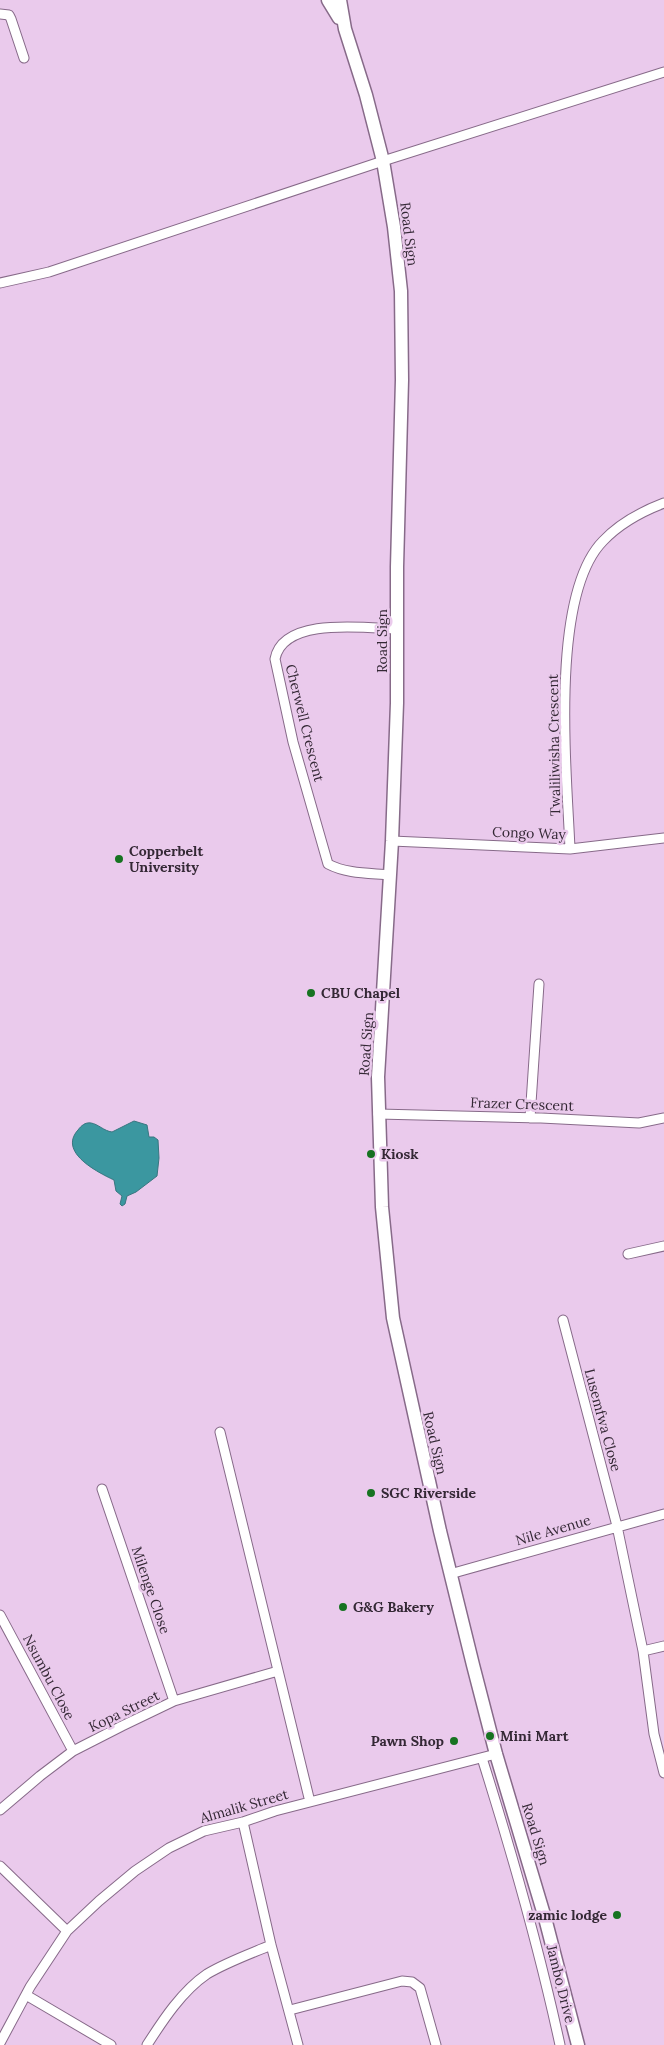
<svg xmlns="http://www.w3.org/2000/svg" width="664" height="2045" viewBox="0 0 664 2045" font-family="Lora,serif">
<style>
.water{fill:#3b97a0;stroke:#397680}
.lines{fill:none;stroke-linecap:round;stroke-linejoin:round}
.minor-casing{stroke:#876a89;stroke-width:11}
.secondary-casing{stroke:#876a89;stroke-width:15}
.minor{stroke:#fff;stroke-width:9}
.secondary{stroke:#fff;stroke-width:12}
.poi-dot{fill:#167321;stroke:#eacaec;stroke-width:2}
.labels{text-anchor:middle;stroke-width:5;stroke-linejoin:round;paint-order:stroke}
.street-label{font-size:14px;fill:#342835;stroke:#eacaec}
.poi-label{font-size:14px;font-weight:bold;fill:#342835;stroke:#eacaec;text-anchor:start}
</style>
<rect width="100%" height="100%" fill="#eacaec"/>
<!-- water -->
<path class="water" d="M134 1121 147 1125 149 1137H154L158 1140 159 1158 157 1176 136 1192 127 1196 125 1204 122 1206 120 1204 122 1196 116 1191 114 1180C97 1172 58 1152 78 1130 81 1126 85 1122 91 1123 98 1124 104 1131 112 1132Z"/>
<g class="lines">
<!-- minor casing -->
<g class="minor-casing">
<path id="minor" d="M0 14 9 15 11 19 24 58
M0 283 49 272 383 161 664 72
M392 841 570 849 664 838
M570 849C567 774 549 596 603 541 619 524 643 511 664 503
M390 875C369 873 347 874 328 864L293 742 275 659C283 616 366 628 397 629
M378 1114 541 1118 639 1123 664 1118
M530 1118 539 984
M628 1254 664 1246
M563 1320 617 1526 643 1651 654 1734 664 1773
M220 1432 310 1802
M102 1489 174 1701
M450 1574 664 1514
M0 1615 73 1751
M643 1651 664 1646
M482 1758C512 1853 539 1948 560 2045
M0 1810 40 1776 73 1751 122 1726 174 1701 278 1671
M243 1822 271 1945 298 2045
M0 1866 67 1931
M26 1995 111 2045
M290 2010 402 1981 412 1982 420 1988 436 2045
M0 2043 30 1987 67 1931 99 1901 135 1871 169 1848 204 1831 243 1822 275 1811 496 1754
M147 2045C163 2020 182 1991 207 1974 227 1962 250 1954 271 1945"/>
</g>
<!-- secondary casing -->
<g class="secondary-casing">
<path id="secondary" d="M328 0 339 18
M340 0 345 29 366 95 383 161 394 227 401 291 402 380 397 567V703L392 841 378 1077 382 1207 393 1318 440 1531 473 1665 496 1754 545 1918 578 2045"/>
</g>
<!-- minor -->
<use href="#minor" class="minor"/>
<!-- secondary -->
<use href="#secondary" class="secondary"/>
</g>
<!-- markers -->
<g class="poi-dot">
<circle cx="119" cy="859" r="5"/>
<circle cx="311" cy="993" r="5"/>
<circle cx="371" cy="1154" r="5"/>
<circle cx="371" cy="1493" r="5"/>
<circle cx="343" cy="1607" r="5"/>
<circle cx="490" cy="1736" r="5"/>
<circle cx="454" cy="1741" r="5"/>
<circle cx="617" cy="1915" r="5"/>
</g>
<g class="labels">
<!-- street labels -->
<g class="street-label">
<text transform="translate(409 234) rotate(83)" y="5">Road Sign</text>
<text transform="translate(382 641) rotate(-90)" y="5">Road Sign</text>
<text transform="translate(305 723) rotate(76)" y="5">Cherwell Crescent</text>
<text transform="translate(554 745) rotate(-91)" y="5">Twaliliwisha Crescent</text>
<text transform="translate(529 833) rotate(2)" y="5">Congo Way</text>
<text transform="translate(366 1044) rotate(-86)" y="5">Road Sign</text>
<text transform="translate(522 1104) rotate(2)" y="5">Frazer Crescent</text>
<text transform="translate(603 1420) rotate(75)" y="5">Lusemfwa Close</text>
<text transform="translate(435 1443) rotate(77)" y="5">Road Sign</text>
<text transform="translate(553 1530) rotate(-16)" y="5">Nile Avenue</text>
<text transform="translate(151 1590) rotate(71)" y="5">Milenge Close</text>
<text transform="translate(49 1677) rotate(62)" y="5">Nsumbu Close</text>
<text transform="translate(124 1711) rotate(-26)" y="5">Kopa Street</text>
<text transform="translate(244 1806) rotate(-16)" y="5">Almalik Street</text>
<text transform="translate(536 1834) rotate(73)" y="5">Road Sign</text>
<text transform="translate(561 1984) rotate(76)" y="5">Jambo Drive</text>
</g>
<!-- poi labels -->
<g class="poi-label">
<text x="129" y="856">Copperbelt<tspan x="129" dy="16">University</tspan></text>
<text x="321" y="998">CBU Chapel</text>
<text x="381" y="1159">Kiosk</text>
<text x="381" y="1498">SGC Riverside</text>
<text x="353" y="1612">G&amp;G Bakery</text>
<text x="500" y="1741">Mini Mart</text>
<text x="444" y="1746" text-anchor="end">Pawn Shop</text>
<text x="607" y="1920" text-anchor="end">zamic lodge</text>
</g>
</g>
</svg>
